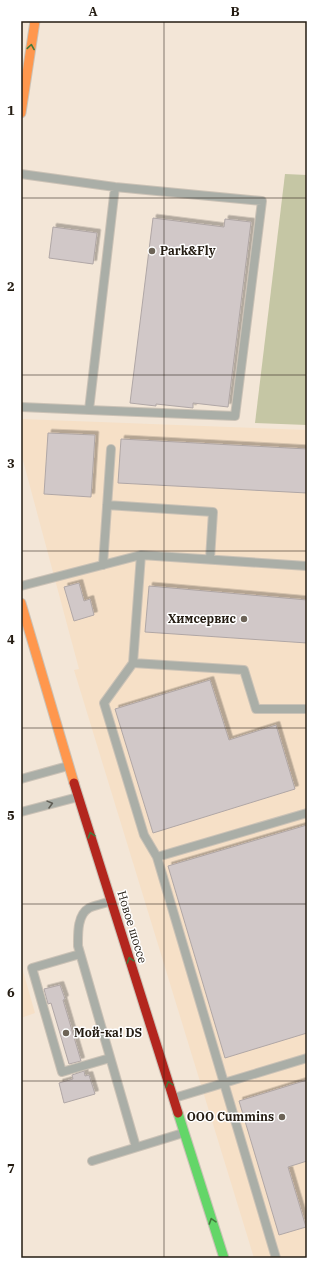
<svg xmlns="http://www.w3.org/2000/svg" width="328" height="1279" viewBox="0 0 328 1279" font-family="'IBM Plex Serif',serif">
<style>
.built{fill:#f6e0c7}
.forest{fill:#c5c6a4}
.building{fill:#d1c8c8;stroke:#b0a7a6;filter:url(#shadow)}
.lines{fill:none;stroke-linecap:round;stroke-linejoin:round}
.lane-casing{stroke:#cbc2b6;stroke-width:10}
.fast-casing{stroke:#cbc2b6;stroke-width:11}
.slow-casing{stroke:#cbc2b6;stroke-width:11}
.jam-casing{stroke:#cbc2b6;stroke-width:11}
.lane{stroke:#aaaea7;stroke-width:8}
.fast{stroke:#63d668;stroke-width:9}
.slow{stroke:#ff974d;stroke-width:9}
.jam{stroke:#b3261e;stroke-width:9}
.oneway{stroke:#44793d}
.oneway2{stroke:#605e55}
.grid{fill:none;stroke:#241c12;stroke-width:1;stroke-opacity:0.55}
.poi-dot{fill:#6c6357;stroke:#fff;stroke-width:1.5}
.labels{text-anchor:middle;stroke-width:3;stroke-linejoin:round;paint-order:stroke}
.poi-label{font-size:12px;font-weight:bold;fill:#241c12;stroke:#fff;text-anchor:start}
.street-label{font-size:12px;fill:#241c12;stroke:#fff}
.neatline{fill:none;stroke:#241c12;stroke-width:1.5}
.grid-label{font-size:13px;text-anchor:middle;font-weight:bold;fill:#241c12}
</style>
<defs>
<filter id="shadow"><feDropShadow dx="3.5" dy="-3.5" stdDeviation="0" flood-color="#0004"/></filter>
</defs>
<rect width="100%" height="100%" fill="#f3e6d7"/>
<!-- built -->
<path class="built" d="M21 419 307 430V1258H254L74 670 79 669 21 453Z
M21 964 35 1013 21 1018Z"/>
<!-- forest -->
<path class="forest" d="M285 174 307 175V425L255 423Z"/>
<!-- building -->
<path class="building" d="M153 218 224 227 225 219 251 222 228 407 193 403V408L156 404V406L130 403Z
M53 227 97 233 93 264 49 258Z
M48 433 95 435 91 497 44 494Z
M121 439 307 449V493L118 483Z
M79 583 84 601 90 599 94 615 74 621 64 587Z
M149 586 307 600V643L145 632Z
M210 680 229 740 276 725 295 789 153 833 115 709Z
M307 825V1033L225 1058 168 866Z
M60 985 65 999 63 1000 81 1061 69 1064 51 1003 48 1004 44 989Z
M84 1071 85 1076 89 1075 95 1094 64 1103 59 1083 73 1079 72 1075Z
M307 1080V1161L288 1167 306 1227 279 1235 239 1101Z"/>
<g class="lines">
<!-- lane casing -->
<g class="lane-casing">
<path id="lane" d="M21 174 115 187 262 201 235 416 89 410
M21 407 89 410 115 187
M107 505 213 512 210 559
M103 565 111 449
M307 566 141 555 133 663 244 670 256 709H307
M21 586 141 555
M133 663 104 703 144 835 157 857
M21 779 68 766
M21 812 78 797
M110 901C104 904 95 905 89 908 77 915 78 934 78 946L136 1147
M80 954 32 968 62 1072 110 1058
M174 1098 224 1083 157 857 307 813
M92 1161 183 1133
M276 1258 224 1083 307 1058"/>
</g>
<!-- fast casing -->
<g class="fast-casing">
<path id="fast" d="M178 1113 224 1258"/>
</g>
<!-- slow casing -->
<g class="slow-casing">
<path id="slow" d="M21 113 35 21
M21 603 74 783"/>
</g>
<!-- jam casing -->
<g class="jam-casing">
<path id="jam" d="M74 783 178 1113"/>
</g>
<!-- lane -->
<use href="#lane" class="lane"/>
<!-- fast -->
<use href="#fast" class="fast"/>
<!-- slow -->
<use href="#slow" class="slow"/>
<!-- jam -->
<use href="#jam" class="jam"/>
</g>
<!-- one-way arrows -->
<defs><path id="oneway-chevron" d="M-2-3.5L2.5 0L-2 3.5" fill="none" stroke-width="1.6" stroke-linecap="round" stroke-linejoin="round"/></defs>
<g class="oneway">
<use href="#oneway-chevron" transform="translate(31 47) rotate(-81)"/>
<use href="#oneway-chevron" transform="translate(91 835) rotate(-107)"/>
<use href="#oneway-chevron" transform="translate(130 960) rotate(-107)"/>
<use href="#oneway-chevron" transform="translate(169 1084) rotate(-107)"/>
<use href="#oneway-chevron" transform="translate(212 1221) rotate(-108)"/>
</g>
<use class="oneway2" href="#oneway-chevron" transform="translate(50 804) rotate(-15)"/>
<!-- grid -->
<path class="grid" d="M164 21V1258M21 198H307M21 375H307M21 551H307M21 728H307M21 904H307M21 1081H307"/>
<!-- markers -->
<g class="poi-dot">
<circle cx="152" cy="251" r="4"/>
<circle cx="244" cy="619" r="4"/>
<circle cx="66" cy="1033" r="4"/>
<circle cx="282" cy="1117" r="4"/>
</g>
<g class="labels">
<!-- poi labels -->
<g class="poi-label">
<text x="160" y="255">Park&amp;Fly</text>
<text x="236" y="623" text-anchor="end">Химсервис</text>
<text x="74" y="1037">Мой-ка! DS</text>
<text x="274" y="1121" text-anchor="end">OOO Cummins</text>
</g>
<!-- street labels -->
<g class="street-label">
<text transform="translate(132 927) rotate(73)" y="4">Новое шоссе</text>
</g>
</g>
<!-- border -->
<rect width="328" height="1279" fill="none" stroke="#ffffff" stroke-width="44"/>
<rect x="22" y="22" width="284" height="1235" class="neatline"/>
<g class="grid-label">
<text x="93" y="16">A</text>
<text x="235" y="16">B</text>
<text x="11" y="115">1</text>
<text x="11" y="291">2</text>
<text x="11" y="468">3</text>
<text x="11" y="644">4</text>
<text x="11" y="820">5</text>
<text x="11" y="997">6</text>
<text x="11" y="1173">7</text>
</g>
</svg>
